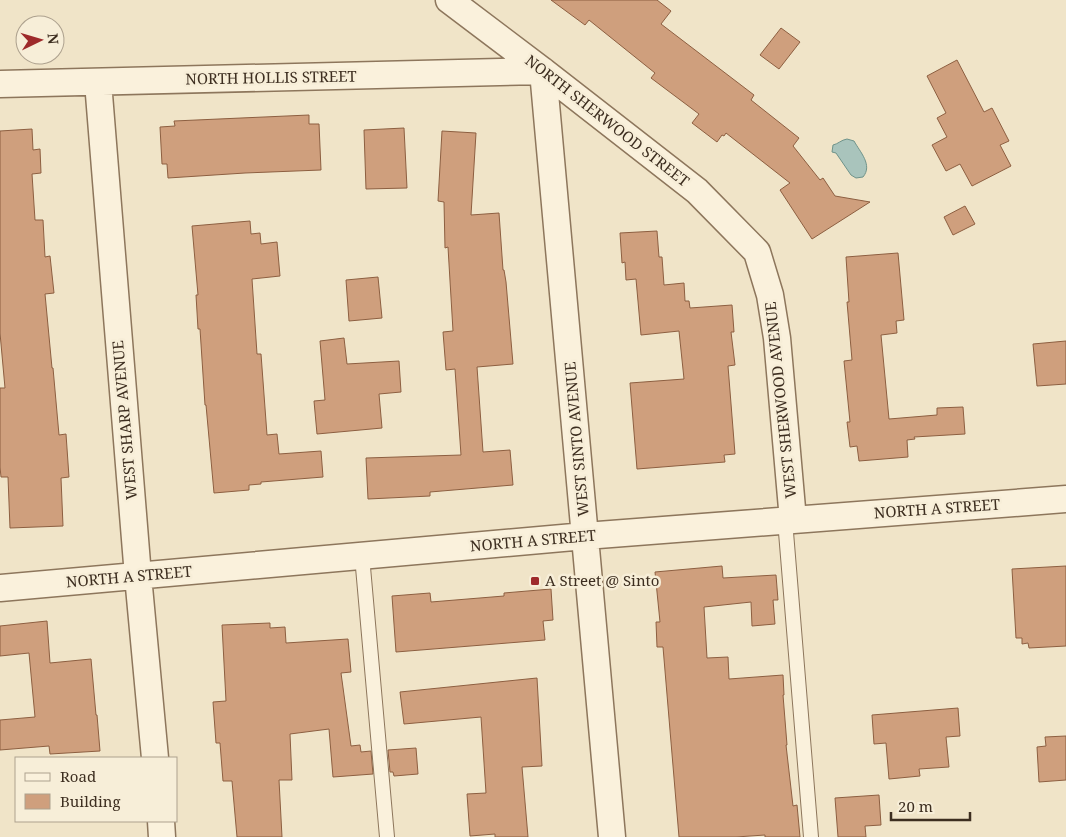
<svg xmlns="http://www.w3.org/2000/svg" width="1066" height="837" viewBox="0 0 1066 837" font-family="'Noto Serif',serif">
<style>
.water{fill:#a9c4bc;stroke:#6f938a}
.building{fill:#cf9f7d;stroke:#8d5f41}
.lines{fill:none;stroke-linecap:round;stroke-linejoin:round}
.service-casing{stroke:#8d765c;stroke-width:16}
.minor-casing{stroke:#8d765c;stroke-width:29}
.service{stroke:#faf1dc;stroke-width:14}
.minor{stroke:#faf1dc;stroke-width:26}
.poi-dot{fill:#9e2a2b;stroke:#f7eed8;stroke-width:2}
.labels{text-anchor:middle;stroke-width:5;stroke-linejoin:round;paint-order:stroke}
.street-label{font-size:15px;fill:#3d2e20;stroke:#f7eed8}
.poi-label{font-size:15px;fill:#3d2e20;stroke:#f7eed8;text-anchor:start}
</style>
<rect width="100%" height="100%" fill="#f0e4c8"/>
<!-- water -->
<path class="water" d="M847 139 854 141C860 152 873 165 863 177L856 178 851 175 836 153 832 152 833 145C838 144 841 140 847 139Z"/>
<!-- building -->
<path class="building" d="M551 0H657L671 11 661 24 754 95 751 100 799 138 793 146 820 180 823 178 835 196 870 202 812 239 780 190 790 183 726 133 724 136 722 135 717 142 692 123 699 114 651 78 655 73 589 20 585 25Z
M781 28 800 42 779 69 760 55Z
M957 60 984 112 992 108 1009 141 1000 145 1011 166 972 186 960 164 946 171 932 145 947 137 937 118 946 113 927 76Z
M309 115V124H319L321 170 245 173 168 178 167 164H162L160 127 175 126 174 121Z
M404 128 407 188 366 189 364 130Z
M32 129 33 150 40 149 41 173 32 174 35 220H43L45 257 50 256 54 293 45 294 52 368H53L59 435 66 434 69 477 61 478 63 526 10 528 8 477H1L0 467V388H5L0 333V131Z
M442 131 476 133 471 215 499 213 503 270H504L506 282 513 364 477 367 483 452 510 450 513 485 430 492V496L368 499 366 458 461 455 455 369 446 370 443 332 453 331 448 247 445 248 444 202 438 201Z
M965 206 975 224 953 235 944 217Z
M250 221 251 234 260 233 261 244 277 242 280 276 252 279 257 354H261L267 435 277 434 279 454 321 451 323 477 261 482V484L249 485V490L214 493 206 405H205L200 329H198L196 295H198L192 226Z
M657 231 659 257H662L664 285 684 283 685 301H689L690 308 732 305 734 332H731L735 365 728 366 735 454 724 455 725 462 637 469 630 383 684 379 679 331 641 335 636 279 626 280 625 262 622 263 620 233Z
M898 253 904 320 896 321 897 333 881 335 889 419 937 415V408L963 407 965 434 914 437 915 439 907 440 908 457 859 461 857 446 850 447 847 422H850L844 361 852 360 847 302H849L846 257Z
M378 277 382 318 349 321 346 280Z
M344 338 347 364 399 361 401 392 379 394 382 428 317 434 314 401 325 400 320 341Z
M1066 341V384L1037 386 1033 344Z
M722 566 723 578 776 575 778 600H773L775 624 752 626 751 602 704 607 707 658 728 657 729 679 783 675 784 695H783L787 745H786L793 806 797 805 800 837H765V835L736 837H679L663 647H657L656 622H660L655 572Z
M1066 566V646L1029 648 1028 643 1022 644V638H1016L1012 569Z
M551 589 553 620 543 621 545 640 396 652 392 596 430 593 431 602 504 596V593Z
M47 621 50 663 91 659 96 715H97L100 751 50 754 49 746 0 750V720L35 717 29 653 0 656V626Z
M270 623V628L285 627 286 643 348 639 351 672 341 673 351 746 360 745 361 752 371 751 373 774 333 777 329 729 290 734 292 780H279L282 837H237L232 781H223L220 743H216L213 702 226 701 222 625Z
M537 678 542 766 522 767 528 837H495V834L470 836 467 794 486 793 481 717 404 724 400 692Z
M958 708 960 736 946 737 949 767 919 769 920 776 889 779 886 743 874 744 872 715Z
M1066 736V780L1039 782 1037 747 1046 746 1045 737Z
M416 748 418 774 394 776 393 772H390L388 750Z
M879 795 881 825 865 826 866 837H838L835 798Z"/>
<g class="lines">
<!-- service casing -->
<g class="service-casing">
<path id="service" d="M785 520 811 837
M362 556 387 837"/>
</g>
<!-- minor casing -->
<g class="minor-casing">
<path id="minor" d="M449 0 543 71 697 191 757 252 770 295 777 338 793 520
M98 82 138 576 155 758
M0 84 543 71 612 837
M0 588 585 536 1066 499
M161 821 162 837"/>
</g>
<!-- service -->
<use href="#service" class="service"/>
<!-- minor -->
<use href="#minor" class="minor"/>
</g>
<!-- markers -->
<rect class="poi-dot" x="530" y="576" width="10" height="10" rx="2.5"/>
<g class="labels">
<!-- street labels -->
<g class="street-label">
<text transform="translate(271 78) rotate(-1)" y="5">NORTH HOLLIS STREET</text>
<text transform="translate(607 121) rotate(38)" y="5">NORTH SHERWOOD STREET</text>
<text transform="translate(781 400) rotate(-96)" y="5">WEST SHERWOOD AVENUE</text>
<text transform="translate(125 420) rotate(-95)" y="5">WEST SHARP AVENUE</text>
<text transform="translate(577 439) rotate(-95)" y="5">WEST SINTO AVENUE</text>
<text transform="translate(937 509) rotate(-4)" y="5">NORTH A STREET</text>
<text transform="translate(533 541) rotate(-5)" y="5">NORTH A STREET</text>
<text transform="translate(129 577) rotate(-5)" y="5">NORTH A STREET</text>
</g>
<!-- poi labels -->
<g class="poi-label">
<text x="545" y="586">A Street @ Sinto</text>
</g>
</g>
<!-- legend -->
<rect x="15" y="757" width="162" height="65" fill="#f7eed8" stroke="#ada18e"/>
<rect x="25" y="773" width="25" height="8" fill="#faf1dc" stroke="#ada18e"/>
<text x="60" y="782" font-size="15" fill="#3d2e20">Road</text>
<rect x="25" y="794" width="25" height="15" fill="#cf9f7d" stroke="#ada18e"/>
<text x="60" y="807" font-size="15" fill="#3d2e20">Building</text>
<!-- north arrow -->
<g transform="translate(40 40) rotate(85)"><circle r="24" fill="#f7eed8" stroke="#ada18e"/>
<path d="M0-4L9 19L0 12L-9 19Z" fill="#9e2a2b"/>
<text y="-8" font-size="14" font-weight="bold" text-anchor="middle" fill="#3d2e20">N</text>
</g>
<!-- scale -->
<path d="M891 812v8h79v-8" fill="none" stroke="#3d2e20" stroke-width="2.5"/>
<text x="898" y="812" font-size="15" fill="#3d2e20" stroke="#f7eed8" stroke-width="4" paint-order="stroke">20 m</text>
</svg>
